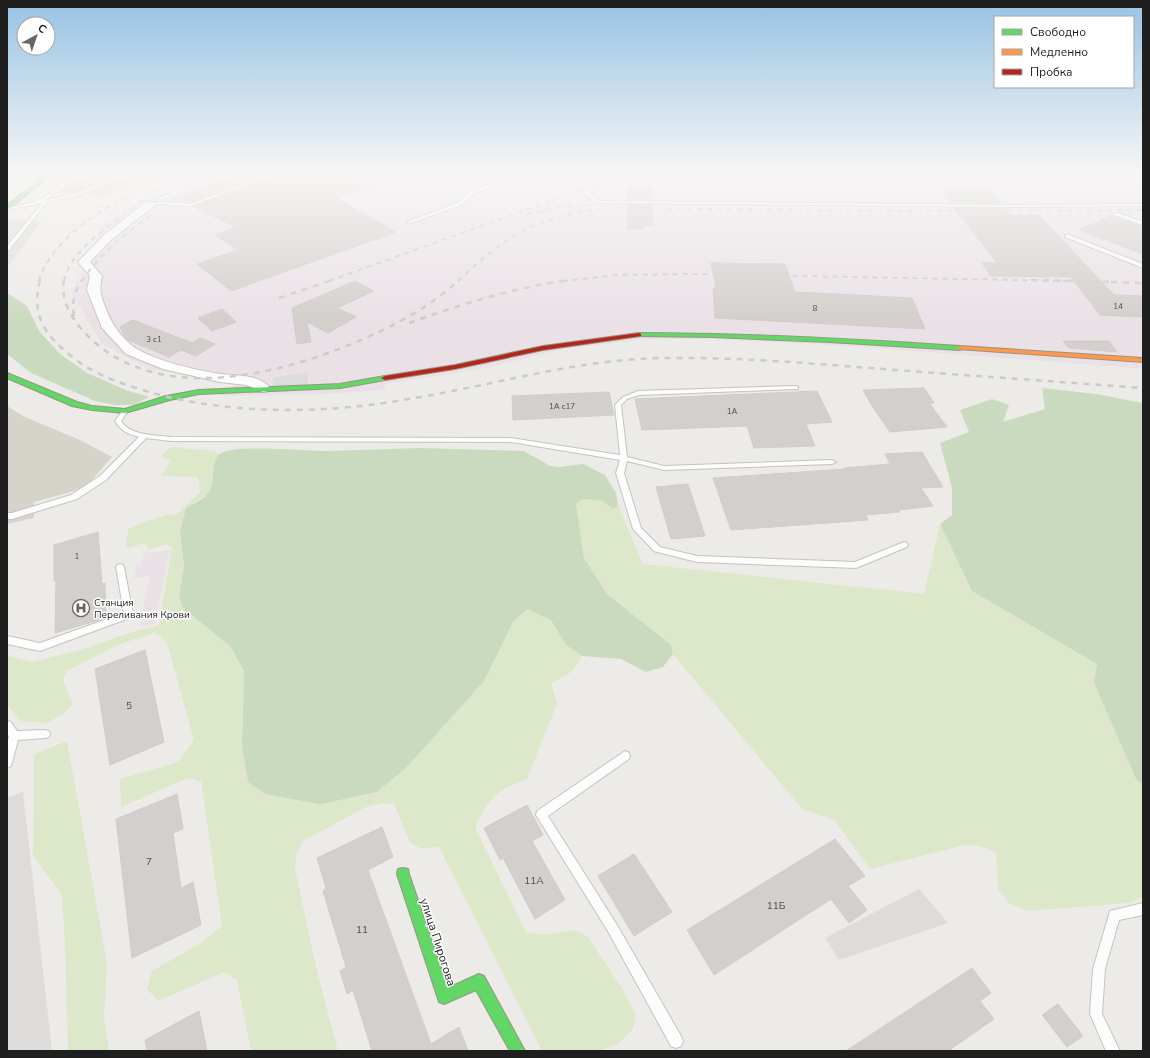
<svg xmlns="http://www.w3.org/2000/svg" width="1150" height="1058" viewBox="0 0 1150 1058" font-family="'Nunito Sans',sans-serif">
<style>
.industrial{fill:#eae1e7}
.construction{fill:#d6d4ca}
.grass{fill:#dce8c9}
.forest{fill:#cadabf}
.parking{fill:#dddcdb}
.building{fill:#d2cfcc;stroke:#d0ccc9}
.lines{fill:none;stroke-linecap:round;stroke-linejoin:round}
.lane-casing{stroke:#c4c3c2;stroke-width:2}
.street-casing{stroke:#c4c3c2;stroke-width:2}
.fast-casing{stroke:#969681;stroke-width:2}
.slow-casing{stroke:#969681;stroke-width:2}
.jam-casing{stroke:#969681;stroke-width:2}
.path{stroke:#d6c8c7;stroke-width:1.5;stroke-dasharray:1 1;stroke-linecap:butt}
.lane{fill:#fcfcfc;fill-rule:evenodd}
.street{fill:#fcfcfc;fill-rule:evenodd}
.fast{fill:#63d668;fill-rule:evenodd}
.slow{fill:#ff974d;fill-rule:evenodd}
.jam{fill:#b3261e;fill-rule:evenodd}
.rail-far1{stroke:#cbcbca;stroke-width:2;stroke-dasharray:5 5;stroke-linecap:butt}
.rail{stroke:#cbcbca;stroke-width:2.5;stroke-dasharray:6 6;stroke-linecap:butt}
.labels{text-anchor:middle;stroke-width:3;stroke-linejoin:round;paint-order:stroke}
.number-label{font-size:8px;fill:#4c4b4a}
.poi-label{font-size:10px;fill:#1f1f1f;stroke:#fff;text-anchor:start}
.near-number-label{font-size:10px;fill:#4c4b4a}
.near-street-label{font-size:12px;fill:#1f1f1f;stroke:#fff}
</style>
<rect width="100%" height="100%" fill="#edebe8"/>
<!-- industrial -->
<path class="industrial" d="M208 172H1006L1020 186 1143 181V369L849 346 710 339H648L563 349 481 369 385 384V389L361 392 300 395 220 396 224 390 255 377H207L149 369 103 345 71 293 105 222 151 197Z
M170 550 155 624 139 626 150 576 134 578 136 566 141 565 144 553Z"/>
<!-- construction -->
<path class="construction" d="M7 406 25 417 80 440 112 457 85 488 34 502V518L7 524Z"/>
<!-- grass -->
<path class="grass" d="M171 447 214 451 219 455 214 465 211 489 207 495 186 508 180 531 184 566 179 598 184 609 230 646 244 671 242 746 248 782 377 792 407 767 484 681 513 622 528 609 551 620 566 645 582 656C573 672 568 676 551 683L557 704 527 779C497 789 488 799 475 828L526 932 541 935 575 930 588 937 623 990 636 1015 633 1029 618 1044 598 1051H542L439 847 422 849 410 843 394 804 382 803 366 807 303 841 297 853 295 869 316 967 338 1051H251L237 980 224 972 158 1001 147 989 152 971 201 943 222 926 201 781 188 778 121 807 120 779 178 762 194 740 167 643 162 637 155 633 120 644 67 671 63 680 73 705 61 715 47 723 21 721 7 704V656L33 662 80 650 138 630 153 628 159 624 172 547 165 544 149 550 145 543 126 548 128 529 155 518 178 513 200 492 198 477 161 476 171 460 160 457Z
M582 499 603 501 613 509 618 505 643 564 924 594 940 524 972 591 1097 664 1094 683 1136 779 1143 785V897L1129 903 1028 911 1010 904 998 889 996 852 980 846 965 845 870 869 834 820 802 809 673 654 671 645 607 594 584 558 576 504Z
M67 741 107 963 104 1018 109 1051H68L65 947 62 895 33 855 34 754Z"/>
<!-- forest -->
<path class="forest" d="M9 294 27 306 39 331 60 354 87 373 126 390 149 397 134 405H115L95 401 31 373 7 354V295Z
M1042 388 1096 394 1143 403V785L1136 779 1094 683 1097 664 972 591 940 524 952 515V488L940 443 969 432 960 410 992 399 1009 405 1003 422 1045 409Z
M419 448 524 451 550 466 559 467 583 464 605 475 616 493 618 505 613 509 603 501 582 499 576 504 584 558 607 594 671 645 673 654 663 667 646 672 621 659 582 656 566 645 551 620 528 609 513 622 484 681 407 767 377 792 320 804 265 794 248 782 242 746 244 671 230 646 184 609 179 598 184 566 180 531 186 508C193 504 206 498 210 491 215 480 210 460 221 453 237 444 306 451 327 451 358 450 389 449 419 448Z"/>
<!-- parking -->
<path class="parking" d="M7 172H32L7 192Z
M13 220H37L41 222 7 268V223L9 221Z
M307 372 308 386 275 388 272 378Z
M23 792 52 1051H7V798Z
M919 889 948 923 839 960 825 938Z"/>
<!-- building -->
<path class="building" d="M99 172H123L75 193 60 191 68 185Z
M136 172H154L101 197 88 193Z
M244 172H270L191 202 182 201 183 200H169Z
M283 172H321L333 176 343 172H371L390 179 336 198 396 232 231 291 197 264 238 250 215 235 236 227 193 207Z
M627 187 651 188V200H627Z
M942 191H991L1001 203H951Z
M627 205H652L653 225H644V229H628Z
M954 208H1005L1010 215H1039L1114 295 1143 296V317L1100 315 1071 277 991 276 982 263H997Z
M1111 216 1143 227V254L1079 230Z
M711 263 785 264 795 292 912 298 925 329 715 318 713 288H716Z
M355 281 374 291 337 308 356 317 328 333 307 322 311 342 297 344 292 308Z
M222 309 236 322 212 331 198 318Z
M133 320 192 343 169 357 128 340 125 337 120 327Z
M200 338 215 344 196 356 181 350Z
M1063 341H1109L1117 352 1069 348Z
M924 388 934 403H929L947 427 890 432 872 406 863 390Z
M817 391 832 422 806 424 815 446 754 448 747 426 642 430 635 399Z
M609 392 614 415 513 420 512 396Z
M922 452 943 487 921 488 933 506 899 510 900 512 865 515 868 520 731 530 713 478 845 469 844 468 890 464 885 454Z
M688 484 705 536 671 539 656 487Z
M98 532 102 584 105 583 106 618 55 633 56 580 54 581V545Z
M145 650 164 742 110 765 95 669Z
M177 794 183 829 173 833 181 888 193 882 201 925 132 958 116 819Z
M527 805 543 835 532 841 565 900 535 919 503 858 500 860 484 828Z
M382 827 393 857 368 870 431 1044 459 1027 468 1051H372L353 990 347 994 340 971 346 967 323 891 326 888 317 858Z
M835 839 865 876 848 886 867 910 849 923 831 899 714 975 687 930Z
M634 854 672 912 634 936 598 876Z
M972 968 991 993 980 1001 994 1019 948 1051H846Z
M1058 1004 1083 1036 1067 1047 1042 1015Z
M199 1011 207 1051H147L145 1040Z"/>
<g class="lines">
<!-- lane casing -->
<g class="lane-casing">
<path id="lane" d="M16 172H22L7 182V179Z
M79 172 83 173 45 200 75 194 128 172H135L78 196 47 202 9 250 7 251V246L42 203 7 210V208L38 201Z
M225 172H232L158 201 154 200Z
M275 172H282L191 206 161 204 150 205 148 204 161 202 191 204Z
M520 172H529L475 193 461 205 411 223 407 222 457 203 471 191Z
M547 172H559L584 177 591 172H597L589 177 584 181 589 193 600 201 1008 205 1143 204V206L1008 207 599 203C588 200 582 192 580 181L581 179Z
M1114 213H1118L1143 222V225L1114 215Z
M1065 235H1069L1143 264V268L1065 237Z
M796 386 798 387V389L639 395 627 399 621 405 627 457 664 466 832 460 836 462 832 464 664 470 627 461 624 473 641 528 660 547 697 556 855 562 904 542 907 543 908 545 907 547 856 568 697 562 657 552 654 551 633 529 616 473 620 460 511 442 171 441 146 438 106 480 77 499 12 519H7V513H12L71 495 100 476 139 437C128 434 121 431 115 421L123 410 125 409 128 411 121 421C131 436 155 435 171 437L511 438 620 455 615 405 623 397 638 391Z
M120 564 123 565 124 567 133 615 132 617 40 651 7 644V636L40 643 124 613 116 567 117 565Z
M7 721 11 722 17 731 45 730 49 731 50 734 49 737 45 738 18 740 12 763 11 766 7 768V743L9 737 7 734Z
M625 751 629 753 630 756 629 759 548 816 617 925 681 1036 683 1041 681 1046 676 1048 671 1046 609 933 536 815 537 811Z
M1143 903V915L1119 920 1105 969 1102 1014 1120 1051H1106L1090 1014 1093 969 1110 911Z"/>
</g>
<!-- street casing -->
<g class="street-casing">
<path id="street" d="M150 201 155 204 154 206 112 239 90 262 102 276C98 294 102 297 108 314 113 326 125 342 137 349 160 362 195 370 221 374 236 376 260 374 270 388L268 391 263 392 246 385 220 382 163 369 126 354 102 328 87 290 90 276 78 262 104 235 146 202Z"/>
</g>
<!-- fast casing -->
<g class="fast-casing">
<path id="fast" d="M50 172H56L7 210V205Z
M639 333C746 333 853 339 960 346L963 348 960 350 829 342 712 337 637 336V334Z
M7 373 77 402 92 406 125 409 166 396 199 390 340 384 385 376 389 378 385 380 340 388 199 394 170 400 125 413 92 410 72 406 7 378Z
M403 868 408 869 409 874 448 988 479 974 484 976 525 1051H510L476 990 444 1004 439 1002 397 874 398 869Z"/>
</g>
<!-- slow casing -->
<g class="slow-casing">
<path id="slow" d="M960 346 1143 358V362L958 349 957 348Z"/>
</g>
<!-- jam casing -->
<g class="jam-casing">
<path id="jam" d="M639 333 641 334V336L543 350 455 369 385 380 381 378 385 376 455 365 543 346Z"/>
</g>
<!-- path -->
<path class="path" d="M86 200 106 208 108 213 121 211"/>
<!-- lane -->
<use href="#lane" class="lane"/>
<!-- street -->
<use href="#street" class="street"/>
<!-- fast -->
<use href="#fast" class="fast"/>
<!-- slow -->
<use href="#slow" class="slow"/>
<!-- jam -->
<use href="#jam" class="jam"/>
<!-- rail-far1 -->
<path class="rail-far1" d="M527 214 559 207 590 205
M39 281C56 227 131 192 179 172
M64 281C70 252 102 232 123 215 135 207 146 197 158 190 171 183 185 178 198 172
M82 281C100 253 128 232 154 212
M329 281 598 184 633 180 791 178
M458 281C509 232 543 213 614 208L892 211 1143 210
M563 281 618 275 691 274 1073 281"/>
<!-- rail -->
<path class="rail" d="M40 280C31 315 44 334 71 356 98 378 134 388 168 397 247 415 329 413 409 399 495 385 577 359 665 358 742 357 819 364 895 370 978 376 1060 382 1143 388
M64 280C60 302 74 323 90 338 156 401 263 378 339 349 383 332 424 312 459 280
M1031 280 1116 282
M1111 282 1143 283
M279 298 332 280
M74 316C72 301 74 293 82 280
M409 323C462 304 515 287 571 280"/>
</g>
<!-- sky -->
<linearGradient id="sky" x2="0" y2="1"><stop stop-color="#97c3e4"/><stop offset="0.54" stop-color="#f7f6f5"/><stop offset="1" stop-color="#f7f6f5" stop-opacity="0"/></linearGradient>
<rect width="1150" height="321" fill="url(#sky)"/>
<!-- icons -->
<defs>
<g id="hospital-ring" transform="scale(0.9)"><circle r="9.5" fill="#fff" stroke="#676665" stroke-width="1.5"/><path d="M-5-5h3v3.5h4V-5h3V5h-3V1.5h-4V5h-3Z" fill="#676665"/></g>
</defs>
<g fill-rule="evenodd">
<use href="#hospital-ring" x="81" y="608"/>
</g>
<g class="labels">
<!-- number labels -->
<g class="number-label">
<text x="1118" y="309">14</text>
<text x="815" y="311">8</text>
<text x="154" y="342">3 с1</text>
<text x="562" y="409">1А с17</text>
<text x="732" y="414">1А</text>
<text x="77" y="559">1</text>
</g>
<!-- poi labels -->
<g class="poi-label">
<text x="94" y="606">Станция<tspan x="94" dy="12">Переливания Крови</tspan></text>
</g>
<!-- near-number labels -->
<g class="near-number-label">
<text x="129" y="709">5</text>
<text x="149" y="865">7</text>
<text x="534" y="884">11А</text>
<text x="776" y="909">11Б</text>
<text x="362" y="933">11</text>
</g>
<!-- near-street labels -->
<g class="near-street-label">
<text transform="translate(438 942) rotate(72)" y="4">улица Пирогова</text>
</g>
</g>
<!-- border -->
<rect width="1150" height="1058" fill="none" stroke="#1f1f1f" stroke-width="16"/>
<!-- legend -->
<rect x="994" y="16" width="140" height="72" fill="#ffffff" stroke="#a5a5a5"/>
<rect x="1002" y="29" width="20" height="6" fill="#63d668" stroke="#a5a5a5"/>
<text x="1030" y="36" font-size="12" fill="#1f1f1f">Свободно</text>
<rect x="1002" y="49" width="20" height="6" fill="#ff974d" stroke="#a5a5a5"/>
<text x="1030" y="56" font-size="12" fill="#1f1f1f">Медленно</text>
<rect x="1002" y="69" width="20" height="6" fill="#b3261e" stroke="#a5a5a5"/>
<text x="1030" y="76" font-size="12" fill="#1f1f1f">Пробка</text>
<!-- north arrow -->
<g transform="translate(36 36) rotate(40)"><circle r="19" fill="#ffffff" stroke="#a5a5a5"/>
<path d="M0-3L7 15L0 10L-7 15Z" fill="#676665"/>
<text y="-6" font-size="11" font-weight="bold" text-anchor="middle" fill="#1f1f1f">С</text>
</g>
</svg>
